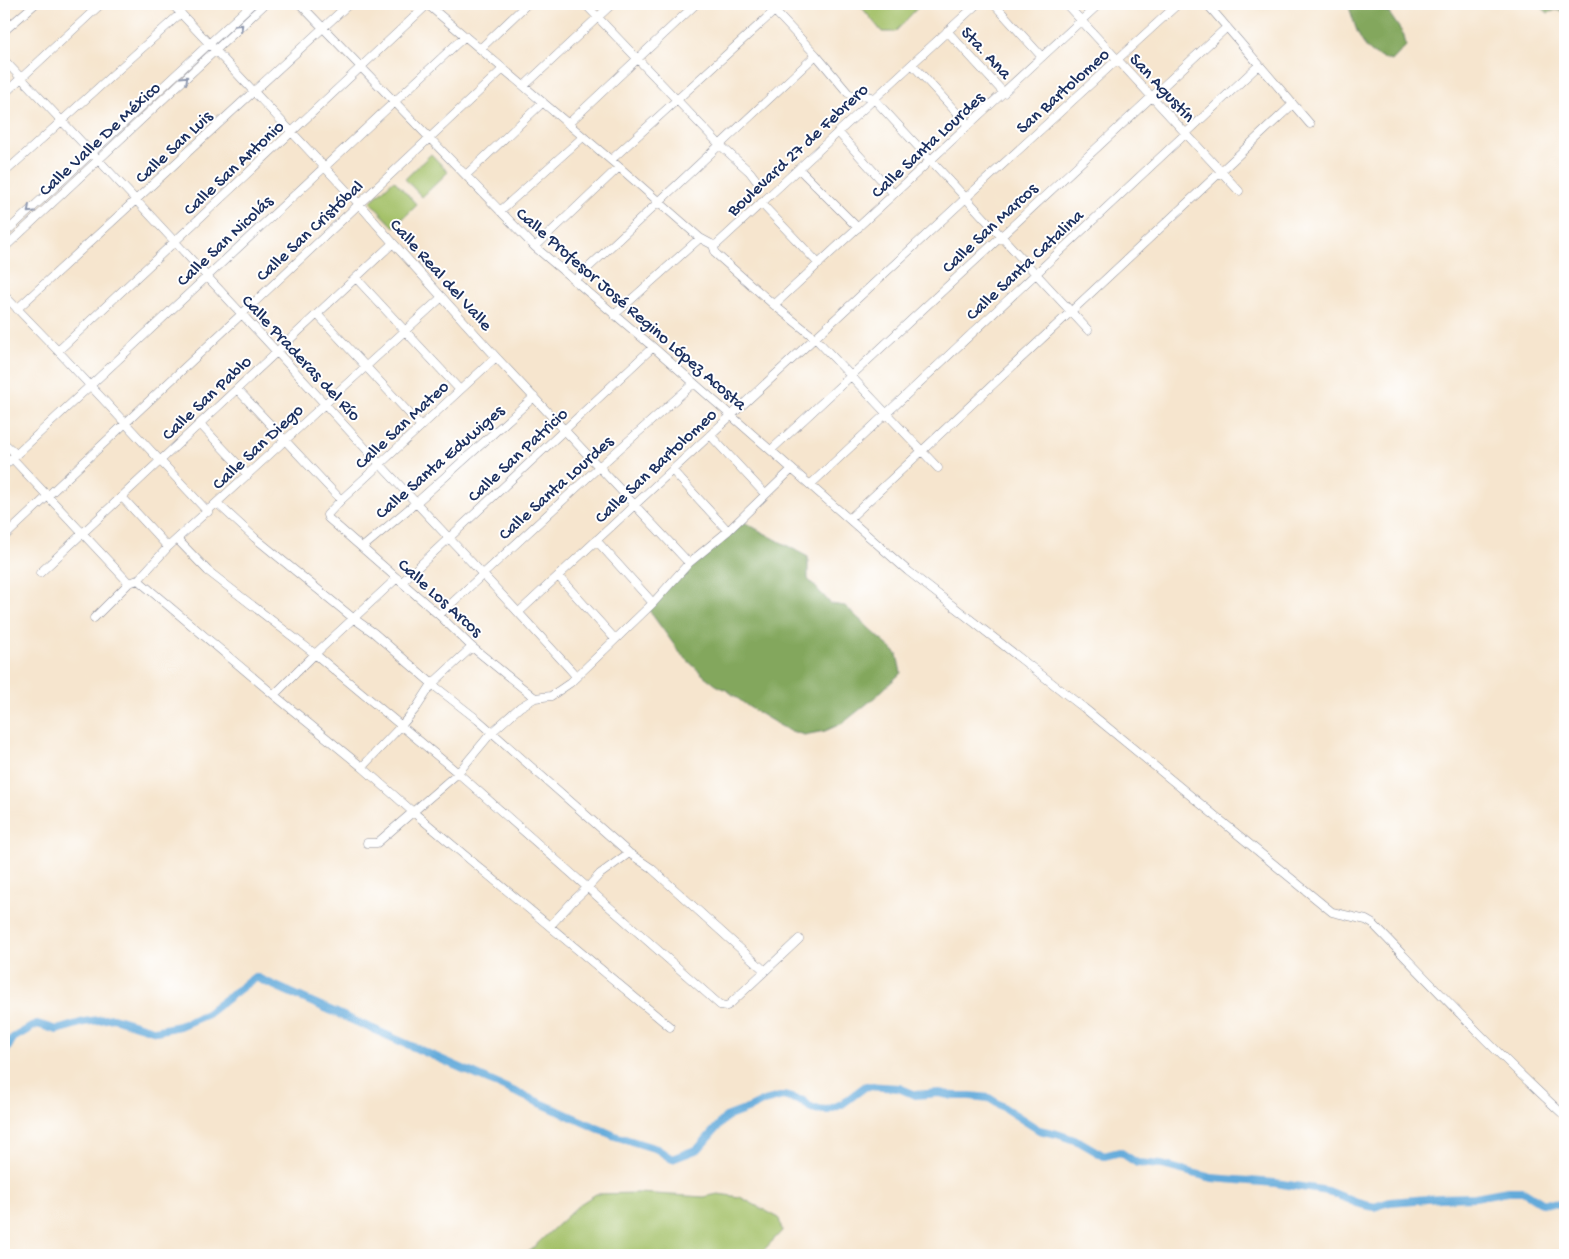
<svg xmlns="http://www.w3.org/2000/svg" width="1569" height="1259" viewBox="0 0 1569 1259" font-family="'Gochi Hand',sans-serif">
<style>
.green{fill:#a4c169;stroke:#607864}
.forest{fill:#83a75d;stroke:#4f6b5e}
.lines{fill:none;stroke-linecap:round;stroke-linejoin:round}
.canal{stroke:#63aada;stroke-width:8}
.street-casing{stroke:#888a96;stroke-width:9}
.street{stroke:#fff;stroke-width:8}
.oneway{stroke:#8d97ae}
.labels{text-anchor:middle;stroke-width:4;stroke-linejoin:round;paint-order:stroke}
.street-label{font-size:18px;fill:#1b2f5e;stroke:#fff}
</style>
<rect width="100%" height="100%" fill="#fff"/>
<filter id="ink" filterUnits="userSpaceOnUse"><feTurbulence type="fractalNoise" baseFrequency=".02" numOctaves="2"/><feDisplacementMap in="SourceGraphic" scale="10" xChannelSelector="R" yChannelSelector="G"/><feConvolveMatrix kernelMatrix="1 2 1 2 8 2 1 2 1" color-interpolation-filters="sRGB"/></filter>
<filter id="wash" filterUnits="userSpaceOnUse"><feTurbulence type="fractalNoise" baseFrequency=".0096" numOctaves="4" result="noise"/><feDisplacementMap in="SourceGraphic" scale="20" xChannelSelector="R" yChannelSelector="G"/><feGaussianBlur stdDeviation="1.12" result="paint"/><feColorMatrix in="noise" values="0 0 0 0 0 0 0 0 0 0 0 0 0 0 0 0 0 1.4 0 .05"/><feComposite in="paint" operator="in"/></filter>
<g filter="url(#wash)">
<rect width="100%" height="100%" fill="#f6e5ce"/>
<!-- green -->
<path class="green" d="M859 4H921L895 32H882Z
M431 154 448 172 422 197 405 179Z
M394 180 417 205 394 227 370 202Z
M638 1193 704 1197 718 1194 740 1197 779 1218 782 1231 759 1255H525L580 1204 596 1194Z"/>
<!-- forest -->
<path class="forest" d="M1348 4H1380L1381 10 1389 13 1404 35 1406 46 1392 61C1359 54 1358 32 1348 4Z
M1538 4H1565V12L1556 10 1548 13Z
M742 521 808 557V579L831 604 845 606 897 654 901 673 873 699 843 723 825 731 804 735 788 730 779 725 749 707 728 691 716 685 703 675 680 653 648 609 652 601Z"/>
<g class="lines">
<!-- canal -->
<path class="canal" d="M4 1054 13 1038 37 1024 57 1030 84 1022 113 1018 156 1031 179 1026 207 1014 255 977 615 1136 657 1149 672 1159 698 1149 726 1117 750 1108 764 1101 783 1096 803 1101 812 1109 828 1110 842 1104 866 1086 899 1088 915 1095 939 1093 954 1096H970L989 1098 1039 1130 1057 1134 1080 1142 1104 1156 1120 1152 1137 1163 1162 1165 1212 1178 1275 1183 1328 1191 1357 1203 1374 1207 1390 1202 1440 1198 1475 1197 1508 1191H1523L1542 1203 1560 1204 1565 1202"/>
</g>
</g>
<g filter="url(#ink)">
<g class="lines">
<!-- street casing -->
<g class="street-casing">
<path id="street" d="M172 4 359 204 393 243 496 357 689 563
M300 4 535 247 653 347 908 571 1084 708 1332 912 1366 920 1373 924C1436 989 1498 1055 1565 1116
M427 4 619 167 700 238 713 245 716 254 774 305 815 338 938 468
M585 4 720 145 750 172 756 180
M768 4 816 55 848 93C856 99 866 92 874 99L1088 330
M994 4 1042 57
M1066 4 1239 191
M1207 4 1310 124
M4 31 35 4
M947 31 1004 93
M480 49 527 4
M4 60C112 173 218 288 324 403 407 495 494 584 576 676
M912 64 968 125
M524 86 612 4
M4 94 101 4
M568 124 696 4
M838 132 894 194
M611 160 782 4
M799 169 858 228
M4 173 181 13
M466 175 543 102
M761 203 819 264
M500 211 583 137
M4 234 252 4
M713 245 717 244 977 4
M535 247 619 167
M4 248 265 4
M356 278 460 390
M574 281 816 55
M4 295 58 351 208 512
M774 305 1099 4
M17 309 349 4
M317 314 421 426
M614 315 700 238
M58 351 428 4
M496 357 341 500 327 515 328 518 439 615 472 647 535 698
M237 389 341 500
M200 424 248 475
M710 435 765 494
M4 443 16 454
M771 450 1227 27
M12 458 129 583
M4 466 465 36
M672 470 728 531
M810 485 1259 65
M122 497 168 547
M217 503 255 538 353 618 374 633 437 688 478 720 629 853 651 868 765 971
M849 519 1293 104
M4 537 503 69
M177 539 208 571 315 654 458 773 720 1005 727 1006 730 1004 799 939
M596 540 653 603
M363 547 417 502 534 397
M40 573 393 243
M558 576 615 639
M138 580 274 695 362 767 413 812 670 1027
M402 582 653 347
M519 612 966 198 1178 4
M439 615 600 466 694 383
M94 618 129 583 138 580 168 547 442 297
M274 695 315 654 397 578
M362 767 401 726 417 707 432 684 472 647
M367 843H377L458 773 492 732 520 707 535 698 551 696 570 683 653 603 689 563 728 531 792 469
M550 926 573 901 588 887 600 874 629 853"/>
</g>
<!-- street -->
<use href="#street" class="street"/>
</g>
<!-- one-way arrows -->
<defs><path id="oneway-chevron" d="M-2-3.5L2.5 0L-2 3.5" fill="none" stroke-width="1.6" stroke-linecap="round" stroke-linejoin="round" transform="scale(1.25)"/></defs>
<g class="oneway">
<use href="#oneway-chevron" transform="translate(240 27) rotate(-43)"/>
<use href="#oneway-chevron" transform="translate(185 79) rotate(-43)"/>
<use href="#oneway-chevron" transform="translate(30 210) rotate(137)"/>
</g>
</g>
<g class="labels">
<!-- street labels -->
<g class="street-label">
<text transform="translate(987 52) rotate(47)" y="6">Sta. Ana</text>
<text transform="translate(1163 87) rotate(47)" y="6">San Agustín</text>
<text transform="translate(1062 90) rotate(-42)" y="6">San Bartolomeo</text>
<text transform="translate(99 138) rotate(-43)" y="6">Calle Valle De México</text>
<text transform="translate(927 144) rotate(-43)" y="6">Calle Santa Lourdes</text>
<text transform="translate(173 146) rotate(-43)" y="6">Calle San Luis</text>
<text transform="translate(797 149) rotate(-43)" y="6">Boulevard 27 de Febrero</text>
<text transform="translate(233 167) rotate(-43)" y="6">Calle San Antonio</text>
<text transform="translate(989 227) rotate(-43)" y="6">Calle San Marcos</text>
<text transform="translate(309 230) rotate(-43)" y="6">Calle San Cristóbal</text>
<text transform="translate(224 240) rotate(-43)" y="6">Calle San Nicolás</text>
<text transform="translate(1024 264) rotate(-43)" y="6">Calle Santa Catalina</text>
<text transform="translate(442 274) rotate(48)" y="6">Calle Real del Valle</text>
<text transform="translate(632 308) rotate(41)" y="6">Calle Profesor José Regino López Acosta</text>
<text transform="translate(302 357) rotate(47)" y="6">Calle Praderas del Río</text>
<text transform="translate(206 397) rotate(-43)" y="6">Calle San Pablo</text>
<text transform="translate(401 424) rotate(-43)" y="6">Calle San Mateo</text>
<text transform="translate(257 446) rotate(-43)" y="6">Calle San Diego</text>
<text transform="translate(517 454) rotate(-43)" y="6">Calle San Patricio</text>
<text transform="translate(439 461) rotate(-41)" y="6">Calle Santa Eduwiges</text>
<text transform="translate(655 465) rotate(-43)" y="6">Calle San Bartolomeo</text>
<text transform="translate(555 487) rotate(-42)" y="6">Calle Santa Lourdes</text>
<text transform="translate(441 597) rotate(42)" y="6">Calle Los Arcos</text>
</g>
</g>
<!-- margin -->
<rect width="1569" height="1259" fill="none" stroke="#fff" stroke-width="20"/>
</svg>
